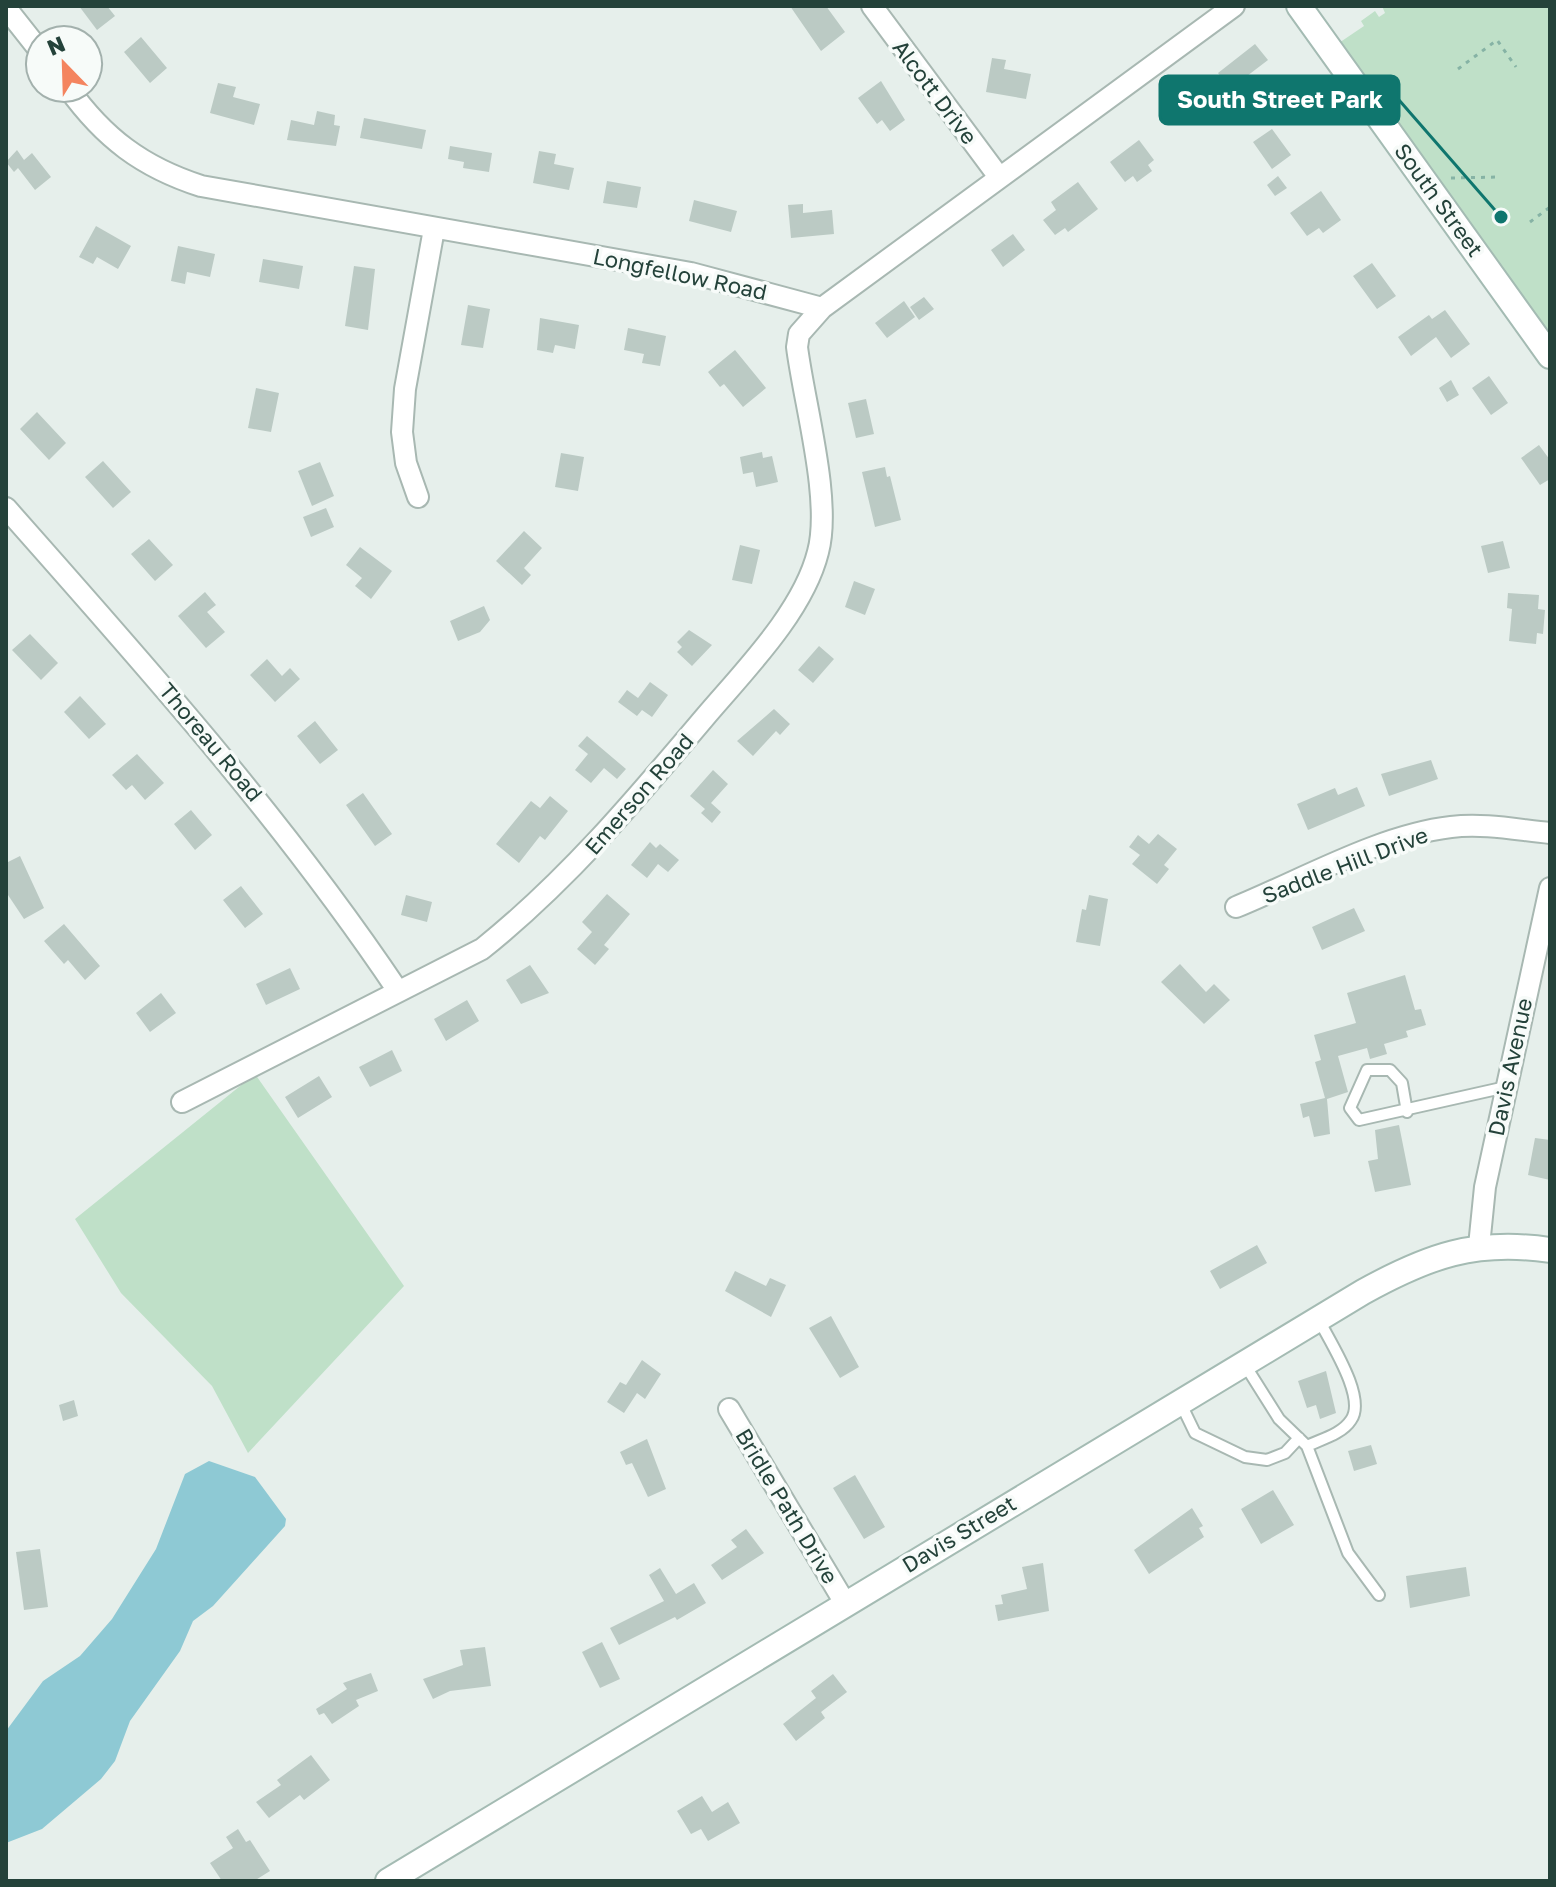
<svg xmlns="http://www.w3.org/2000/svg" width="1556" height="1887" viewBox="0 0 1556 1887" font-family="'Golos Text',sans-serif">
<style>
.green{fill:#bfe0c8}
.water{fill:#8ec9d4}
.building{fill:#bbcac4}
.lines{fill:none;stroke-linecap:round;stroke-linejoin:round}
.lane-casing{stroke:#a8b8b2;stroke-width:14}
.street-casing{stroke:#a8b8b2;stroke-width:24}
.secondary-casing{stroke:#a4bbb3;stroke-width:28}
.path{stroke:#86b3a5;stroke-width:3;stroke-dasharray:4 6;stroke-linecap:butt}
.lane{stroke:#fff;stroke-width:10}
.street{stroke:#fff;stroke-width:20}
.secondary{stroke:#fff;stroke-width:24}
.labels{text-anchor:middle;stroke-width:7;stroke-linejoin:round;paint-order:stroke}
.street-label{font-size:22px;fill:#24423a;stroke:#f7fbf9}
.leader{fill:none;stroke:#0f766e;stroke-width:3}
.callout-dot{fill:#0f766e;stroke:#f7fbf9;stroke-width:3}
.callout{fill:#0f766e;stroke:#0f766e;stroke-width:3}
.callout-label{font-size:24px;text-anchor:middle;font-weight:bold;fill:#fff}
</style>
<rect width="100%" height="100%" fill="#e6efeb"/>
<!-- green -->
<path class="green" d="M1382 6H1550V356L1330 49 1364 26 1361 21 1375 11 1379 17 1385 13Z
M255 1074 404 1286 248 1453 212 1386 121 1293 75 1219Z"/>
<!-- water -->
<path class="water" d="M209 1461 255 1477 286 1519 285 1526 213 1606 193 1621 180 1651 130 1721 115 1761 101 1779 42 1829 6 1843V1731L43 1681 80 1656 112 1619 156 1549 185 1474Z"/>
<!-- building -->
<path class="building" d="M79 6H107L115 16 97 30Z
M790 6H826L845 32 821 51Z
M141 37 167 68 150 83 124 52Z
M1255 44 1268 60 1230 89 1218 73Z
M992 58 1006 60 1004 69 1031 74 1026 99 986 92Z
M881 81 905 120 890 131 882 120 877 124 858 98Z
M218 83 236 87 233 97 260 104 254 125 210 113Z
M317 111 335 115 334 125 340 126 336 146 287 140 291 120 314 125Z
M364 118 426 130 422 149 360 138Z
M1272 129 1291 155 1272 169 1253 142Z
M1139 140 1154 160 1148 165 1152 171 1137 182 1133 176 1125 182 1110 162Z
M450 146 492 153 489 172 463 168 464 162 448 159Z
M17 150 24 160 32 153 51 177 35 190 18 168 14 172 6 162Z
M539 151 556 154 554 164 574 168 569 190 533 183Z
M1278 176 1287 188 1275 196 1267 185Z
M607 181 641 187 637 208 603 203Z
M1078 182 1098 209 1068 232 1065 228 1055 235 1043 220 1056 210 1051 202Z
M1321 191 1341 220 1323 233 1319 228 1307 236 1290 213Z
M694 200 737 211 731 232 689 221Z
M803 204V213L832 210 834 234 791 238 788 205Z
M96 226 131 246 118 269 97 257 93 264 79 257Z
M1013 234 1025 250 1003 267 991 250Z
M178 246 215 254 210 277 187 272 185 284 171 281Z
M263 259 303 266 299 289 259 282Z
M1372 263 1396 296 1377 309 1353 276Z
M354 266 375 269 368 330 345 326Z
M924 297 934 309 919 320 910 307Z
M904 301 915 317 887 338 875 323Z
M468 305 490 309 483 348 461 345Z
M1445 310 1470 344 1451 358 1436 337 1411 356 1398 337 1429 315 1432 319Z
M540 318 579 325 575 349 555 345 553 353 537 350Z
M628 328 666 336 660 366 642 363 644 354 624 350Z
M735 350 766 388 743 407 724 384 720 387 708 372Z
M1489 376 1508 403 1491 415 1472 388Z
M1451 380 1459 395 1447 402 1439 388Z
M256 388 279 393 271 432 248 428Z
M866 399 874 434 856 438 848 403Z
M37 412 66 443 49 460 20 429Z
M1539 445 1550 460V479L1540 485 1521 458Z
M762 452 763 458 772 456 778 482 756 487 753 472 743 474 740 457Z
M561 453 584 457 578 491 555 487Z
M103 461 131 492 113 508 85 477Z
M320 462 334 496 312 506 298 471Z
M885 467 887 477 890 476 901 520 875 527 862 472Z
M326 508 334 527 311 537 303 517Z
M524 531 542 548 524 568 531 575 522 585 496 561Z
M149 539 173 565 155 581 131 554Z
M1503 541 1510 568 1488 573 1481 546Z
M740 545 760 550 752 584 732 580Z
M360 547 392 571 371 599 355 586 362 578 346 565Z
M854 581 875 589 865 615 845 607Z
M205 592 216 605 207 612 225 632 206 648 178 616Z
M1508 593 1539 595 1538 609 1545 610 1543 634 1537 633 1536 644 1509 641 1512 609 1507 608Z
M484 606 490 620 480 632 458 641 450 621Z
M689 630 712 645 692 666 677 652 682 647 677 642Z
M30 634 58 663 41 680 12 650Z
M819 646 834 659 813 683 798 670Z
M267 659 282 676 290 668 300 679 275 702 250 675Z
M650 682 668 695 652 717 642 710 637 716 618 702 627 690 638 698Z
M80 696 106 724 89 739 64 712Z
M774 709 790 724 780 735 776 731 753 756 737 741Z
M315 721 338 750 320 764 297 736Z
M587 736 626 769 617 779 604 768 591 783 575 770 588 754 578 746Z
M137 754 164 783 145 800 132 785 126 790 112 775Z
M1431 760 1438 779 1389 796 1381 774Z
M713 770 728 784 711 803 721 812 712 823 701 813 705 809 690 796Z
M1357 787 1365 806 1308 830 1297 804 1335 788 1338 795Z
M363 793 392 834 375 846 346 805Z
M550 796 568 811 545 840 540 836 519 863 496 844 531 801 540 808Z
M191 810 212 835 195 850 174 824Z
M1158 834 1177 849 1164 865 1169 869 1157 884 1132 864 1140 855 1129 847 1138 835 1149 844Z
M650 842 656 848 660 844 679 860 668 872 658 864 647 878 631 865Z
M20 856 44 908 24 919 6 892V863Z
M241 886 263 914 245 928 223 900Z
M607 894 630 914 604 945 609 949 595 965 577 949 592 932 582 922Z
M406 895 432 902 427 922 401 915Z
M1089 895 1108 899 1100 946 1076 942 1082 909 1086 910Z
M1354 908 1365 931 1322 950 1312 927Z
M64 924 100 966 85 980 68 960 64 964 44 941Z
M1180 964 1206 992 1214 984 1230 1000 1204 1024 1161 982Z
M530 965 549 993 521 1004 506 980Z
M290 968 300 989 266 1005 256 984Z
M1405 975 1415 1010 1421 1009 1426 1025 1406 1031 1408 1037 1384 1044 1387 1054 1370 1059 1367 1048 1338 1056 1348 1092 1327 1099 1330 1134 1314 1137 1309 1116 1303 1118 1300 1104 1325 1098 1315 1062 1321 1060 1314 1035 1356 1023 1347 993Z
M161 993 176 1013 150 1032 136 1013Z
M467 1000 479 1021 446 1041 434 1019Z
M392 1050 402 1071 370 1087 359 1067Z
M319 1076 332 1097 298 1118 285 1097Z
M1399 1125 1411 1185 1375 1192 1368 1161 1378 1159 1375 1130Z
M1535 1138 1550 1140V1180L1528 1175Z
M1257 1245 1267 1263 1220 1289 1210 1271Z
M735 1271 766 1286 770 1278 786 1285 771 1317 725 1291Z
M831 1316 859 1367 840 1378 809 1328Z
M642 1360 661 1374 645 1399 637 1393 624 1413 607 1402 620 1382 626 1385Z
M1326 1371 1336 1413 1320 1419 1316 1405 1307 1408 1298 1381Z
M74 1400 78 1416 63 1421 59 1405Z
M647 1439 666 1489 648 1497 632 1463 626 1465 620 1452Z
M1371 1445 1377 1464 1354 1471 1348 1451Z
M855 1475 885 1527 864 1539 833 1488Z
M1273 1490 1294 1525 1261 1544 1241 1509Z
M1192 1508 1203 1526 1199 1528 1204 1537 1149 1574 1134 1550Z
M746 1529 764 1553 722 1580 711 1565 737 1547 731 1540Z
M40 1549 48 1607 24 1610 16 1552Z
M1043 1563 1049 1611 998 1621 995 1605 1003 1604 1001 1595 1027 1589 1022 1567Z
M1466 1567 1470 1596 1410 1608 1406 1576Z
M660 1568 676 1594 694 1583 706 1603 677 1620 675 1617 619 1645 610 1628 664 1601 649 1575Z
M602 1642 620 1679 600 1688 582 1652Z
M485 1647 491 1686 450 1691 433 1699 423 1679 463 1665 460 1650Z
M371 1673 378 1691 356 1700 359 1706 332 1724 324 1713 319 1715 316 1709 347 1689 343 1683Z
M833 1674 847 1692 821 1712 825 1718 796 1741 783 1724 816 1698 811 1691Z
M311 1755 330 1780 304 1800 300 1795 269 1818 256 1802 281 1785 277 1780Z
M702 1796 712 1812 728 1802 740 1823 708 1841 701 1829 691 1834 677 1811Z
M238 1829 246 1842 250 1840 270 1871 254 1881H222L210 1863 233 1848 226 1837Z"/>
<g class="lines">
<!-- lane casing -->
<g class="lane-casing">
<path id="lane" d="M1407 1112 1402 1083 1390 1070H1367L1350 1108 1359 1120 1506 1087
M1245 1365 1279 1419 1307 1446 1348 1553 1379 1595
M1181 1404 1195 1433 1245 1457 1267 1460 1285 1453 1299 1438
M1307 1446C1322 1439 1342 1434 1351 1420 1367 1398 1330 1342 1319 1320"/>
</g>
<!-- street casing -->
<g class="street-casing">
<path id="street" d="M872 6 999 177
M6 8 40 51
M68 88C104 138 142 167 201 186L691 273 822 308 1234 6
M418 497 406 463 402 432 405 389 434 229
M6 508C144 664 282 818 398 991
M1236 907C1302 880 1380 835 1451 827 1484 823 1518 830 1550 833
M182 1102 482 949C567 881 635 800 705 717 744 671 803 612 818 552 832 500 804 403 797 347L799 334 822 308
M1479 1246 1485 1187 1550 888
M729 1409 845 1603"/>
</g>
<!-- secondary casing -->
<g class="secondary-casing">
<path id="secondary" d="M1299 6 1550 356
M388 1881 1363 1292C1428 1256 1475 1239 1550 1250"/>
</g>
<!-- path -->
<path class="path" d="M1458 69 1497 40 1516 67
M1451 178 1500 177
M1530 222 1550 207"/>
<!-- lane -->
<use href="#lane" class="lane"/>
<!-- street -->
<use href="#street" class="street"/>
<!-- secondary -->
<use href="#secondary" class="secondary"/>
</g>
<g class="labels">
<!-- street labels -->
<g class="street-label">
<text transform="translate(935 92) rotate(53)" y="8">Alcott Drive</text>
<text transform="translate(1439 200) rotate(54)" y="8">South Street</text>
<text transform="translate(680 274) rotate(12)" y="8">Longfellow Road</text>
<text transform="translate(211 742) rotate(50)" y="8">Thoreau Road</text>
<text transform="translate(639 794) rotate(-49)" y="8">Emerson Road</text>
<text transform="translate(1345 865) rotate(-21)" y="8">Saddle Hill Drive</text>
<text transform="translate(1510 1067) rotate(-78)" y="8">Davis Avenue</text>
<text transform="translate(787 1506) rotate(59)" y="8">Bridle Path Drive</text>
<text transform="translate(959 1534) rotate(-31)" y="8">Davis Street</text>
</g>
</g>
<!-- callouts -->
<path class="leader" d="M1501 217L1399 100"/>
<circle class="callout-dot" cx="1501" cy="217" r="8"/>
<rect class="callout" x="1160" y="76" width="239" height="48" rx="8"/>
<g class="callout-label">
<text x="1280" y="108">South Street Park</text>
</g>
<!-- border -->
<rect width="1556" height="1887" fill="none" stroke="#24423a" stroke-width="16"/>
<!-- north arrow -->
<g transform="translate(64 64) rotate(337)"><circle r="38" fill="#f7fbf9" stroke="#a3b1ad" stroke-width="2"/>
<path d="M0-6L14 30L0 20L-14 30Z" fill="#f4845f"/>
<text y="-12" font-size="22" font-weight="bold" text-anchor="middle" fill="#24423a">N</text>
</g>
</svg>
